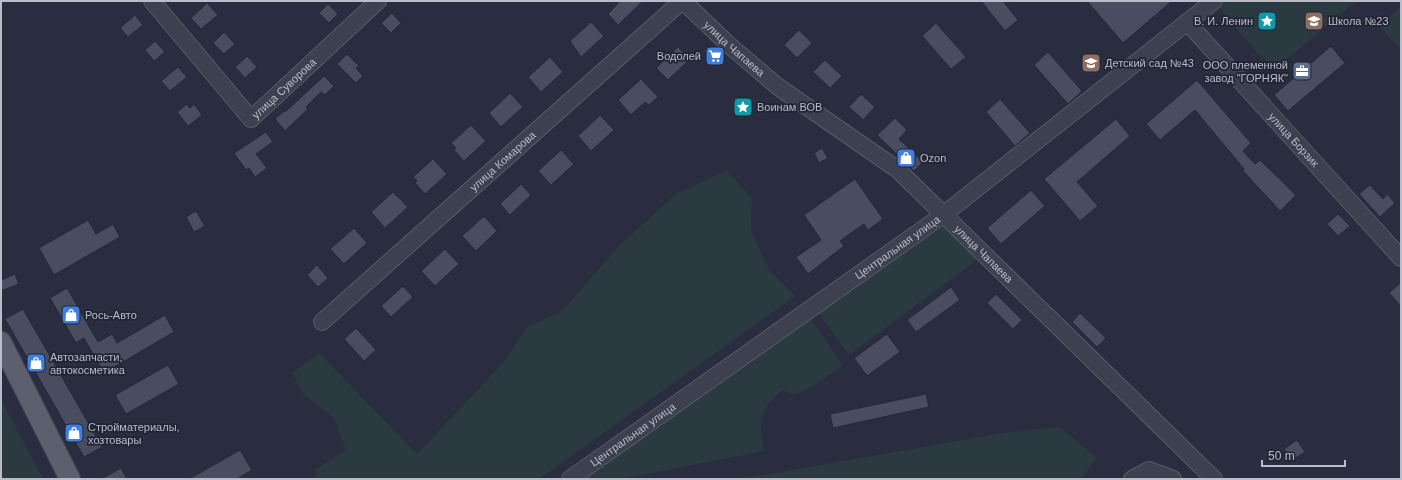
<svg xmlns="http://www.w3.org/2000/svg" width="1402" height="480" viewBox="0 0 1402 480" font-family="Helvetica,sans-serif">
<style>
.green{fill:#2b3940}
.building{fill:#484d60;stroke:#232736}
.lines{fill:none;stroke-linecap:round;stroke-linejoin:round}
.minor-casing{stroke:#575b69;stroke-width:18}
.major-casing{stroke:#464958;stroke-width:22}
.minor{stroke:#3c404f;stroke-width:16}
.major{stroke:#5b5f6e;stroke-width:20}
.labels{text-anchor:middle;stroke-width:3.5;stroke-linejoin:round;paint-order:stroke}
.poi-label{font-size:11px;fill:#b9bcc9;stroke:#212534;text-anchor:start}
.street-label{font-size:11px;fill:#b9bcc9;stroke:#212534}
</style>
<rect width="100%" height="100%" fill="#292d3f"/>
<!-- green -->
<path class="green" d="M1227 1H1357L1273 71 1219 8Z
M1401 6V50L1379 26Z
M726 170 752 198 751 231 770 271 795 296 539 479H317L316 469 346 450 334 418 304 395 292 373 319 353 417 454 503 363 527 327 561 312 619 246 676 194Z
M943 227 950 230 978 259 849 355 818 312Z
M807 319 813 321 843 366 813 386 795 395 783 390C758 410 759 422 764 451L621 479H582Z
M1 399 43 479H1Z
M1060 427 1097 458 1081 479H740L1008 432Z"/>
<!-- building -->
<path class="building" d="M620 1H643L618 25 608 14Z
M981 1H1003L1018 20 1005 31Z
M1087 1H1172L1123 43Z
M207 3 218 15 201 29 191 18Z
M328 4 338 14 329 23 319 13Z
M392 13 401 23 391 33 381 23Z
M135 15 143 25 128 37 120 28Z
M591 22 604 36 581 57 570 41Z
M936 23 966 57 951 69 922 36Z
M799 30 812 43 797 58 784 45Z
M224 32 235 44 224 54 213 43Z
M155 41 165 52 154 61 145 50Z
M712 46 725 59 718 66 705 52Z
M1331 46 1345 63 1288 111 1274 95Z
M678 47 690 59 668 80 656 68Z
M1048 52 1082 91 1068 104 1034 65Z
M347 54 359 66 356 68 363 76 356 83 337 64Z
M247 56 257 67 245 78 235 67Z
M550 57 563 72 541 92 528 77Z
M825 60 842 76 830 88 813 72Z
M178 67 187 77 170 91 161 81Z
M324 76 334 86 325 95 321 92 306 107 308 109 285 131 275 119 284 111 285 112Z
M641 79 658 97 649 105 645 102 631 115 618 100Z
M1197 80 1251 143 1243 151 1255 164 1260 160 1296 195 1280 211 1243 171 1244 169 1195 110 1160 140 1146 124Z
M510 93 523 107 501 127 489 113Z
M861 94 875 107 863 120 849 107Z
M1000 99 1030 133 1015 146 986 112Z
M187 104 190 108 194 104 202 115 188 126 177 112Z
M600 115 614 130 591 151 578 136Z
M895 118 907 130 899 139 923 162 914 171 877 135Z
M1116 119 1130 136 1077 182 1098 206 1080 221 1044 179Z
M471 125 486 141 464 161 454 150 456 148 451 143Z
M266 132 273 142 256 154 267 168 255 177 249 168 246 170 234 153Z
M822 148 828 158 819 163 814 153Z
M561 150 574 164 551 185 538 171Z
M433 159 447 174 425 194 415 183 417 181 413 177Z
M855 179 883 219 868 230 864 224 840 241 844 246 808 274 796 257 821 240 804 215Z
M521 184 531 195 510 215 500 204Z
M1370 185 1383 199 1387 194 1395 203 1380 217 1359 194Z
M1031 190 1045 206 1001 244 987 228Z
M393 192 408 207 385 228 371 212Z
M196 211 205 226 194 232 186 217Z
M1338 214 1350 226 1338 236 1327 224Z
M484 216 497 231 476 251 462 236Z
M88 220 96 234 113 224 120 237 54 275 39 248Z
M354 228 367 243 344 264 330 249Z
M445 249 459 264 435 286 421 271Z
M317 265 328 278 318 287 307 275Z
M15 274 19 284 1 291V280Z
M1401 282V306L1389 293Z
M403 286 413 297 391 317 381 306Z
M951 287 960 300 916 332 907 320Z
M67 288 98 342 112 334 117 343 165 315 174 332 104 373 84 338 76 343 50 298Z
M996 294 1022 320 1013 329 987 303Z
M23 309 102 447 84 457 5 319Z
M1080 313 1106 338 1097 347 1072 322Z
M356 328 376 350 364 361 344 339Z
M887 334 900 352 867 376 854 358Z
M168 365 179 384 126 414 115 395Z
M926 394 929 407 833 428 830 414Z
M1297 440 1305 452 1291 461 1284 449Z
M240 450 252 470 237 479H189Z
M121 468 127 479H101Z"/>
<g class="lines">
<!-- minor casing -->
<g class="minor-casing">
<g id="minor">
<path id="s1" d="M152 1 251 119 378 1"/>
<path id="s2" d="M683 1 729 45 777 86 898 170 1214 479"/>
<path id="s3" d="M1187 22 1401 258"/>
<path id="s4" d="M322 322 682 1"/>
<path id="s5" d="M570 479 943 215 1214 1"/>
<path d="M1132 479 1149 470 1173 479"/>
</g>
</g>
<!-- major casing -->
<g class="major-casing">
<path id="major" d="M1 342 70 479"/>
</g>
<!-- minor -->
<use href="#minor" class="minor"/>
<!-- major -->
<use href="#major" class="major"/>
</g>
<!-- icons -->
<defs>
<g id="sight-square" transform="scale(1)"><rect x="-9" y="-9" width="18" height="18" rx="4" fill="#0f9aa8" stroke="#212534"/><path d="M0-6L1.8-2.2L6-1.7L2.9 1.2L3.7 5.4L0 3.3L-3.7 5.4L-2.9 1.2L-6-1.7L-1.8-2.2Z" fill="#fff"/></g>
<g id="school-square" transform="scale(1)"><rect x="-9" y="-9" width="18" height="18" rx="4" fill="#8d6e63" stroke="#212534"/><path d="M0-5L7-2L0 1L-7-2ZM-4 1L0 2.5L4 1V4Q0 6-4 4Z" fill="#fff"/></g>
<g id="supermarket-square" transform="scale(1)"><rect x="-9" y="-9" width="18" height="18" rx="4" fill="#3f7fe0" stroke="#212534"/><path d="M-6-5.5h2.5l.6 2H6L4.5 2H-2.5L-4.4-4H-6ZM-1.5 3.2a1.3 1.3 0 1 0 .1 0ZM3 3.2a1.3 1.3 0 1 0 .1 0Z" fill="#fff"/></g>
<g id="office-square" transform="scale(1)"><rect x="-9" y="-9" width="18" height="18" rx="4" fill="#5c6f8a" stroke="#212534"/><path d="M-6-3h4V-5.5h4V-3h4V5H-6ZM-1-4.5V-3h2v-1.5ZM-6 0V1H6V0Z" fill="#fff"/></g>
<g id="shop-square" transform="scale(1)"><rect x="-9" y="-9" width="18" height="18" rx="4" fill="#3f7fe0" stroke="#212534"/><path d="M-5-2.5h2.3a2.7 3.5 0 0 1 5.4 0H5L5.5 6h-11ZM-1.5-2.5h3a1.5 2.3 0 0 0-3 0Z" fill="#fff"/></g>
</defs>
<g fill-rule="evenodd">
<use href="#sight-square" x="1267" y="21"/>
<use href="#school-square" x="1314" y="21"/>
<use href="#supermarket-square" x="715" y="56"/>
<use href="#school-square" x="1091" y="63"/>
<use href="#office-square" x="1302" y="71"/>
<use href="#sight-square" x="743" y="107"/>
<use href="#shop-square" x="906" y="158"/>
<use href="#shop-square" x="71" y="315"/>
<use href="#shop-square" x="36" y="363"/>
<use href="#shop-square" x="74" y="433"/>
</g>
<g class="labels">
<!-- poi labels -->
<g class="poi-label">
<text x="1253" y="25" text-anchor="end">В. И. Ленин</text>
<text x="1328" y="25">Школа №23</text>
<text x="701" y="60" text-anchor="end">Водолей</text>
<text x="1105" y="67">Детский сад №43</text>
<text x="1288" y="69" text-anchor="end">ООО племенной<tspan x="1288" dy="13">завод "ГОРНЯК"</tspan></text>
<text x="757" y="111">Воинам ВОВ</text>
<text x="920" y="162">Ozon</text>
<text x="85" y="319">Рось-Авто</text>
<text x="50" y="361">Автозапчасти,<tspan x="50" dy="13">автокосметика</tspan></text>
<text x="88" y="431">Стройматериалы,<tspan x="88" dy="13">хозтовары</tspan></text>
</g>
<!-- street labels -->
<g class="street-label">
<text dy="4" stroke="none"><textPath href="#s2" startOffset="70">улица Чапаева</textPath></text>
<text dy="4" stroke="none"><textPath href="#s1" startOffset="199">улица Суворова</textPath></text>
<text dy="4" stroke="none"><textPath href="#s3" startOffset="159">улица Борзик</textPath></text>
<text dy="4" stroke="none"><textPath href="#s4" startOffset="242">улица Комарова</textPath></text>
<text dy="4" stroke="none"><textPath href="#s5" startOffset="401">Центральная улица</textPath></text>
<text dy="4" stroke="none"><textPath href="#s2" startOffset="394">улица Чапаева</textPath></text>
<text dy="4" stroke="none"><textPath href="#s5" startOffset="77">Центральная улица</textPath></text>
</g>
</g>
<!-- border -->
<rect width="1402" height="480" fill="none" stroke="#b9bcc9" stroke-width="4"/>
<!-- scale -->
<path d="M1262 460v6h83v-6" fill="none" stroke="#b9bcc9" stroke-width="2"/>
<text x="1268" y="460" font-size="12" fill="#b9bcc9" stroke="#212534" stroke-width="3" paint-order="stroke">50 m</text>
</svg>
